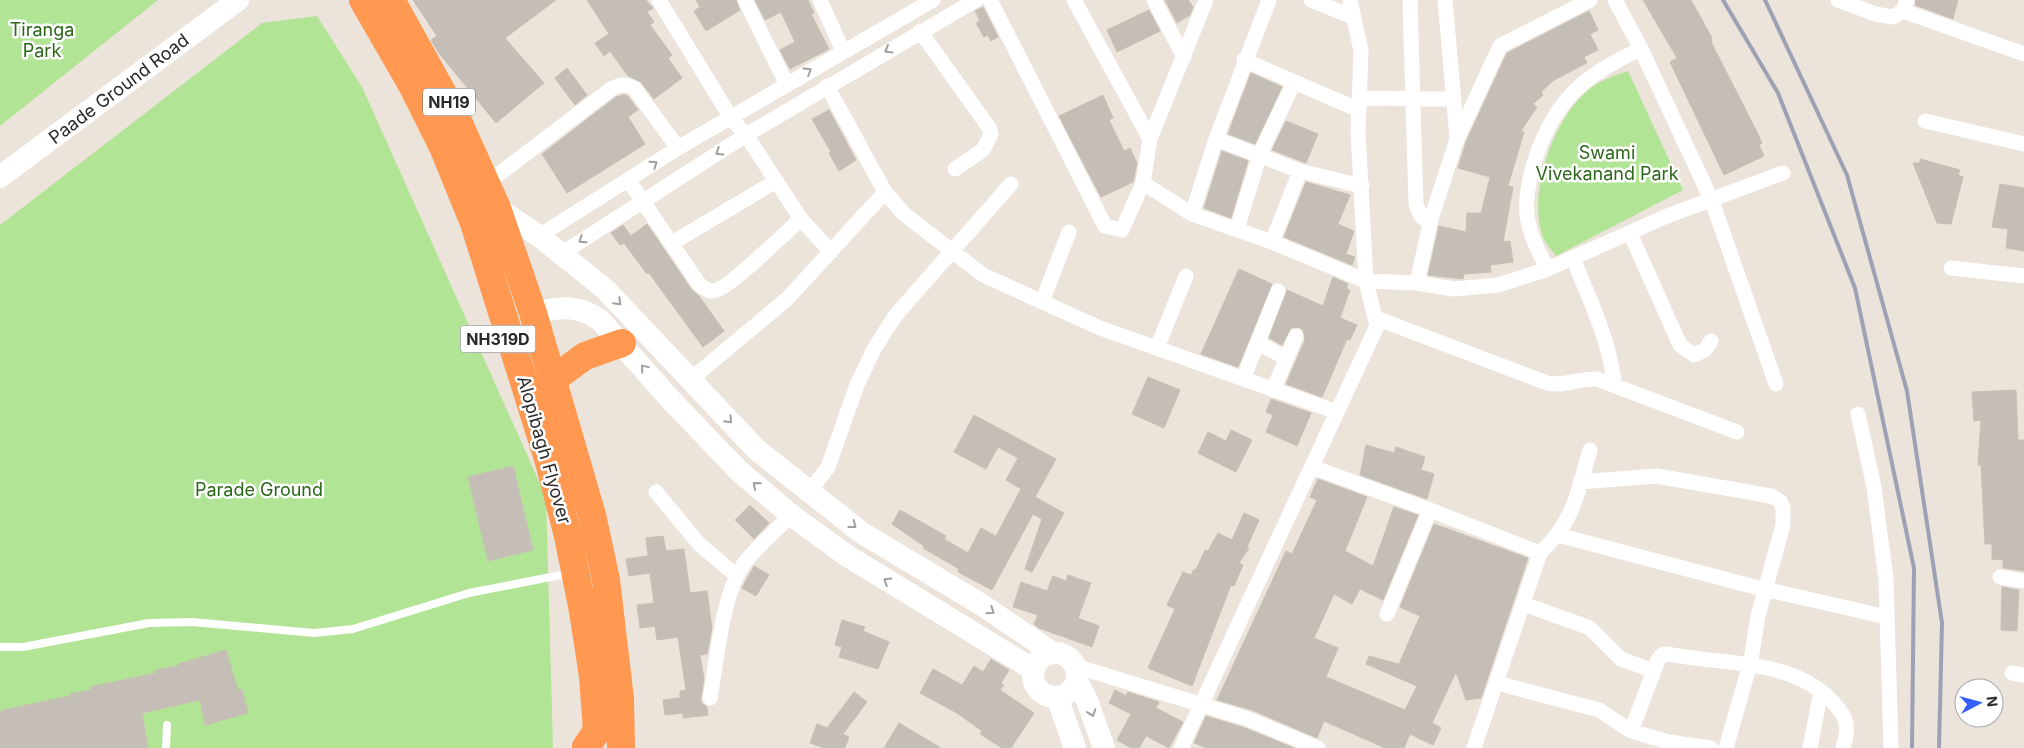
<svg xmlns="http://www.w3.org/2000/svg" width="2024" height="748" viewBox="0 0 2024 748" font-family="Inter,sans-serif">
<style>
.green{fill:#b1e494}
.building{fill:#c4beb6;stroke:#c7c0b4}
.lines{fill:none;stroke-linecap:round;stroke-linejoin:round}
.lane{stroke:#fff;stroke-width:8}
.street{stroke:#fff;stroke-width:15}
.secondary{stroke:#fff;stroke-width:22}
.highway{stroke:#ff9851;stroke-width:28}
.rail{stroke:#9da1b4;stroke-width:4}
.oneway{stroke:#9f9f9f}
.labels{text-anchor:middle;stroke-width:5;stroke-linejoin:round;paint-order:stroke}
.shield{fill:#fff;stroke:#696969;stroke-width:1}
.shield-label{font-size:16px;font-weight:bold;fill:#292929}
.park-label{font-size:18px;fill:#2a6718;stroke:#fff}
.street-label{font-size:18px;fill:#292929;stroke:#fff}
</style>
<rect width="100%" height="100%" fill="#ece3da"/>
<!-- green -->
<path class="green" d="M0 0H158L0 126Z
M317 16 362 87 546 497 553 748H0V225L262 23Z
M1628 71 1683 190 1556 256C1550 248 1543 241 1541 231 1530 188 1553 123 1584 94 1596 82 1612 76 1628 71Z"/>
<!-- building -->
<path class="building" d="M413 0H556L505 38 544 83 496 123 438 52 431 40 437 36Z
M587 0H646L653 8 647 12 654 22 650 25 672 55 668 58 682 78 654 99 641 82 628 76 610 51 604 56 595 43 609 34Z
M696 0H736L740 10 706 31 694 11 700 7Z
M755 0H808L814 13 811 14 829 49 790 69 780 50 795 42 781 12 765 20Z
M1165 0H1188L1193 7 1190 15 1177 23Z
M1643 0H1691L1711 36 1712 44 1756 130 1762 143 1759 145 1764 156 1724 175 1670 62 1677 58Z
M1916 0H1958L1953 19 1915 5Z
M983 7 998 37 991 41 988 35 984 37 976 23 980 21 975 11Z
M1149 10 1160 31 1117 52 1107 30Z
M1589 11 1598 30 1590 34 1598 50 1584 57 1587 63 1554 80 1541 92 1543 95 1533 104 1537 107 1521 131 1524 132 1508 186 1513 187 1503 242 1510 241 1513 262 1490 265 1491 272 1464 274 1463 279 1428 275 1439 226 1466 232 1467 213H1481L1490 177 1458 168 1466 142 1507 53Z
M567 68 587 95 575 105 555 78Z
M1251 73 1282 87 1255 144 1228 134Z
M623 95 628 96 638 110 628 117 645 144 567 193 542 154 616 97Z
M1103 95 1113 118 1109 120 1124 151 1130 148 1137 163 1133 182 1101 197 1059 116Z
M829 110 856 160 839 171 829 153 831 152 812 119Z
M1286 121 1318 134 1306 163 1272 150Z
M1222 151 1248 161 1231 218 1204 208Z
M1920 159 1960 170 1958 175 1963 177 1951 224 1937 223 1913 163H1920Z
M1306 182 1350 195 1338 224 1354 231 1346 254 1355 257 1352 265 1284 237Z
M2000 184 2024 188V251L2006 248 2008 229 1992 227Z
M647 224 691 289 699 296 724 331 703 347 649 273 647 274 624 243 620 245 611 233 623 225 631 236Z
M1239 269 1272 284 1238 367 1201 354Z
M1333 277 1348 284 1346 288 1350 290 1340 318 1357 325 1350 340 1347 339 1322 397 1286 384 1305 340 1303 330 1299 327 1291 328 1282 345 1269 338 1287 290 1323 306Z
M1148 377 1180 390 1164 428 1132 414Z
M2016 390 2018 440H2024V571L2003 568V560L1992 559V544H1985L1981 465H1978L1981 420 1974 421 1972 392Z
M1271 399 1311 413 1297 446 1266 432 1273 415 1266 412Z
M974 415 1056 459 1035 497 1064 513 1032 572 1025 569 1042 519 1033 514 992 590 958 572 959 569 923 548 924 546 892 524 900 510 946 536 944 539 968 553 981 528 996 536 1021 489 1006 480 1018 458 998 447 986 469 954 452Z
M1231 430 1252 440 1236 472 1198 453 1208 432 1226 441Z
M1366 445 1394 453 1396 447 1425 457 1421 470 1434 474 1427 499 1360 475Z
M513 466 533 550 488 561 468 477Z
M1318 479 1367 497 1345 551 1373 566 1394 507 1418 515 1383 600 1360 589 1352 604 1334 594 1314 638 1338 648 1326 677 1405 710 1417 686 1366 664 1369 656 1399 664 1420 616 1400 607 1434 524 1528 558 1481 698 1466 700 1456 672 1432 723 1441 728 1433 745 1410 734 1404 748H1385L1324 721 1317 738 1252 710 1217 700 1286 551 1292 554 1317 500 1310 497Z
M750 505 769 523 754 539 735 520Z
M1244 513 1259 520 1247 547 1249 548 1239 563 1243 565 1234 586 1231 585 1192 686 1148 668 1175 609 1167 605 1183 572 1191 575 1194 569 1196 570 1205 550 1208 551 1218 533 1232 540Z
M663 536 666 551 684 549 690 593 707 591 712 628 707 654 700 655 704 679 701 697V702L707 707 708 715 683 718V713L665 715 663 700 680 698V691L686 690 678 637 657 640 655 626 640 628 637 605 654 603 650 573 629 576 626 559 648 556 646 538Z
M754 566 769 575 756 596 742 588Z
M1068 575 1091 583 1078 618 1099 626 1092 647 1039 628 1034 624 1038 615 1013 607 1021 582 1047 591 1053 576 1066 581Z
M2002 587 2019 590 2017 631 2001 630Z
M842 620 865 627 863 631 889 642 878 669 839 657 842 647 835 645Z
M226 650 238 690 242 689 248 713 205 725 200 700 142 713 148 748H0V712L3 710 70 696V694L91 690 90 687 156 673 155 670 178 666V664Z
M991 659 1009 670 1001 683 1004 685 1000 690 1034 713 1011 748H1002L980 734 982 731 957 713 920 693 933 669 962 685 974 666 983 672Z
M1115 690 1126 696 1128 692 1159 702 1156 708 1183 722 1169 748 1146 736 1139 748H1131L1117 740 1131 714 1109 703Z
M854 692 867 702 843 734 849 737 845 748H824L810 743 817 724 827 728Z
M1206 716 1245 728 1294 748H1207L1194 743Z
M899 723 941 748H884Z"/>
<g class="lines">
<!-- lane -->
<path class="lane" d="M0 647H23L149 623 192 622 314 633 353 629 469 593 561 575
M166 748 167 725"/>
<!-- street -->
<path class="street" d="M659 0 731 118 746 135 801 219 831 252
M745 0 787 85
M820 0 843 51
M990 0 1105 226 1122 230 1143 183
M1074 0 1150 139
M1154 0 1184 57
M1206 0 1150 139 1143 183 1192 214 1272 242 1366 281 1417 283 1454 289 1498 285 1548 269 1667 216 1783 173
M1311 0 1353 17
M1410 0 1416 204 1421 216 1430 223
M1445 0 1457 137
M1615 0 1641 49 1712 201 1776 384
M1838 0 1875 14 1893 17 1903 11 1907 0
M1903 11 2024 54
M920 31 990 129 991 134 983 150 955 169
M1244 60 1359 110
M827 86 885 192 904 214 983 275 1100 328 1337 412
M1359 98 1453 99
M1925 121 2024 144
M1216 139 1300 171 1362 186
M629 181 699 284C704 288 709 293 717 290 731 286 785 233 801 219
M486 184 611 89C621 84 624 84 634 88L678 148
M1192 214 1216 139 1269 0
M1237 229 1260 154 1294 82
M1630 233 1680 345 1694 355 1705 350 1711 341
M539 236 678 148 933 0
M1272 242 1300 171
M672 243 776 181
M561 254 746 135 976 0
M1573 258C1589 299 1610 340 1614 384
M1951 268 2024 276
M1548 269C1523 227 1521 203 1536 157 1556 98 1586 74 1641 49
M1417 283 1431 219 1457 139 1500 46 1590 0
M1042 302 1069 232
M1376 318 1547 383C1565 387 1580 378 1597 379L1737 432
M1258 343 1286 358
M1157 348 1186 276
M1243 379 1278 291
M690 380 787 299 885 192
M1273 390 1296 336
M1858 414 1874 487 1886 579 1891 748
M1312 467 1430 510 1540 553
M1580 482 1657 476 1771 496 1780 501 1783 508V525L1758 616 1751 660 1726 748
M810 491 828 467 857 385 874 349 895 316 1011 184
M656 492 700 545 737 576
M1558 535 1751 586 1887 617
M2000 577 2024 581
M1524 604 1590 628 1621 659 1654 671
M1387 614 1430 510
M1075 666 1248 719 1318 748
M2012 673 2024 675
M1497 683 1599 710 1631 731 1669 742 1711 748
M710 698C717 660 722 596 743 565 756 547 776 531 791 515
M1631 731 1658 660 1662 655 1668 654C1721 665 1790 658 1831 700 1847 717 1850 725 1843 748
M1181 748 1377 326 1366 281 1358 132 1361 51 1350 0
M1474 748 1540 553C1575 520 1577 494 1590 450
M1810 748 1821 691"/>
<!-- secondary -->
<path class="secondary" d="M0 177 238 0
M497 208 539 236 605 289 757 450 862 533 979 603 1053 653
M533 313C559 307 577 304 600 320L670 399 739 471 791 515 846 555 1034 670
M1033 675a22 22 0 1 1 44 0a22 22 0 1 1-44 0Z
M1077 680 1088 703 1104 748
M1057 697 1075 748"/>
<!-- highway -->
<path class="highway" d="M363 0 412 85 443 147 474 223 549 462 568 536 583 611 593 676 597 731 586 747
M391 0 456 117 497 208 533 313 592 515 606 580 620 699 621 748
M552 380 585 356 622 343"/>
<!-- rail -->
<path class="rail" d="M1723 0 1778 93 1855 288 1914 568 1912 748
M1765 0 1847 175 1907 391 1942 623 1939 748"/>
</g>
<!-- one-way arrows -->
<defs><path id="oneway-chevron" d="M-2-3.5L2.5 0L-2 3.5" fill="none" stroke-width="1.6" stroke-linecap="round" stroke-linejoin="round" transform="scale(1.25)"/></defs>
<g class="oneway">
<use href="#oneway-chevron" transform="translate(888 50) rotate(150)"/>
<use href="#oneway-chevron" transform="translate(808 71) rotate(-32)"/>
<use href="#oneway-chevron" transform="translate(719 152) rotate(148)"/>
<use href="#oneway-chevron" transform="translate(654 164) rotate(-34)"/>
<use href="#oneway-chevron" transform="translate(582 240) rotate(147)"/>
<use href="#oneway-chevron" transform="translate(618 302) rotate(45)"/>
<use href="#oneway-chevron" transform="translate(644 368) rotate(-130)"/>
<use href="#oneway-chevron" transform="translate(729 420) rotate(46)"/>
<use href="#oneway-chevron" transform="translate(756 485) rotate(-139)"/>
<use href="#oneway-chevron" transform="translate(853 525) rotate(38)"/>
<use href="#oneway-chevron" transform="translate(887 581) rotate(-148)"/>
<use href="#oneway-chevron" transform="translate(991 611) rotate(34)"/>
<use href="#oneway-chevron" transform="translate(1092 713) rotate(71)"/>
</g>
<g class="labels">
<!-- shield labels -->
<g class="shield">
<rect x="423" y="88.5" width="52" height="27" rx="4"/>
<rect x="460.5" y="325.5" width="75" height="27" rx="4"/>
</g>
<g class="shield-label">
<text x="449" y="108">NH19</text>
<text x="498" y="345">NH319D</text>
</g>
<!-- park labels -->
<g class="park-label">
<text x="42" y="36">Tiranga<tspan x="42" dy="21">Park</tspan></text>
<text x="1607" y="159">Swami<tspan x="1607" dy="21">Vivekanand Park</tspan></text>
<text x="259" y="496">Parade Ground</text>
</g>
<!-- street labels -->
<g class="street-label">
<text transform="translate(119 89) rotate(-37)" y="6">Paade Ground Road</text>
<text transform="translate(544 450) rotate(74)" y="6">Alopibagh Flyover</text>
</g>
</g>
<!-- north arrow -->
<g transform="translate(1979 703) rotate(84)"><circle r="24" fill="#ffffff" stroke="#a9a9a9"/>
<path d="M0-4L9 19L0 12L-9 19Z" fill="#345ffe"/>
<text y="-8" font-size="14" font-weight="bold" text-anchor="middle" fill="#292929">N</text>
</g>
</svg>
